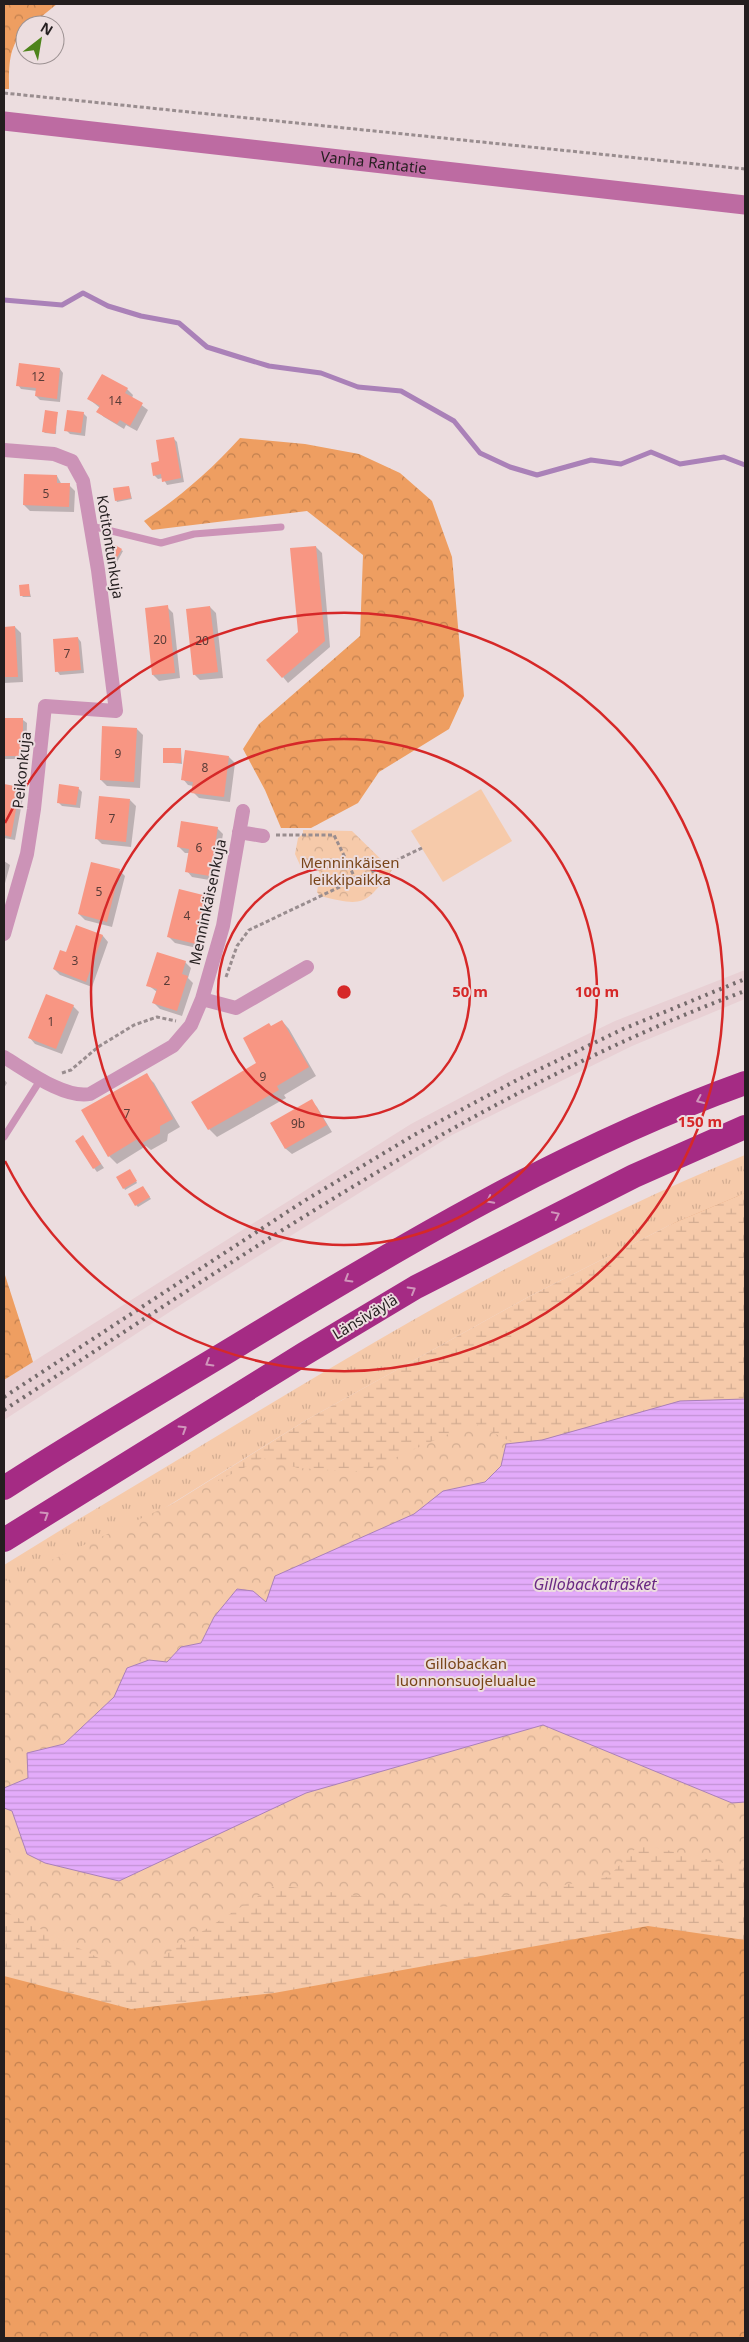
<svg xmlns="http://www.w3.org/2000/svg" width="749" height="2342" viewBox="0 0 749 2342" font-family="'Noto Sans',sans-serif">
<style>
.built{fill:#e8d0d4}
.grass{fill:url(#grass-tufts)}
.forest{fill:url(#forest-crowns)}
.wetland{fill:url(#wetland-marsh)}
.park{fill:url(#park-crowns)}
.garden{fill:#f6caaa}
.water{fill:url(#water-rules);stroke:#aa81b8}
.shadow{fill:#0003}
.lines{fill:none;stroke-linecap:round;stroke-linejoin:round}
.stream{stroke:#aa81b8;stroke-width:5}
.building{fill:#f89683}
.path{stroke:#998d8f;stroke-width:3;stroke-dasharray:4 2.5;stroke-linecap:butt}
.service{stroke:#cc93b7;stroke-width:7}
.minor{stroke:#cc93b7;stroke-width:14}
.secondary{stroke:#bd6ba2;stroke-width:19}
.motorway{stroke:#a52b84;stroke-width:24}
.rail{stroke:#746a6b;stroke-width:4;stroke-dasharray:2.5 5;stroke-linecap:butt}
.oneway{stroke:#d096bb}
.ring{fill:none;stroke:#d62828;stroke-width:2.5}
.labels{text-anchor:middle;stroke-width:4;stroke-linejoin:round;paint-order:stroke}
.number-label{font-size:12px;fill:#593c38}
.street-label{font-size:15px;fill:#241e1f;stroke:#ecdddf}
.park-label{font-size:15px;fill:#794519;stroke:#ecdddf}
.water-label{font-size:16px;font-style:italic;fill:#6a2883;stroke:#ecdddf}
.centre{fill:#d62828;stroke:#ecdddf;stroke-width:2.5}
.ring-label{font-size:15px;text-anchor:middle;font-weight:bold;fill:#d62828;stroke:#ecdddf;stroke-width:4;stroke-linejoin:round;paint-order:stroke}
</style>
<defs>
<pattern id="grass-tufts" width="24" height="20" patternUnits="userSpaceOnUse" patternTransform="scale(1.25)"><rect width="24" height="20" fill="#f6caaa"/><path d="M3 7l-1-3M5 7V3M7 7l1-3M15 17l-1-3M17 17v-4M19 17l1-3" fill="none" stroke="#d3ad92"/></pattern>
<pattern id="forest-crowns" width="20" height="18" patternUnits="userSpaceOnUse" patternTransform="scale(1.25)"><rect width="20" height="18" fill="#ee9e61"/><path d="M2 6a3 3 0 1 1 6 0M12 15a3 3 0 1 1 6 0" fill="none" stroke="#c1804f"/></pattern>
<pattern id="wetland-marsh" width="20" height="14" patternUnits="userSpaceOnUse" patternTransform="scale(1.25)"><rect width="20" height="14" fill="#f6caaa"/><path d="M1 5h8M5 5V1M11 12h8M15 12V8" fill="none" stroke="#d3ad92"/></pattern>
<pattern id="park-crowns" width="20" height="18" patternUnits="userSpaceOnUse" patternTransform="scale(1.25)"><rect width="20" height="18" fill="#f6caaa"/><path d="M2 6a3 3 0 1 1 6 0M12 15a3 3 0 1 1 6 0" fill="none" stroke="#d3ad92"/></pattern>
<pattern id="water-rules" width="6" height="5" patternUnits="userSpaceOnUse" patternTransform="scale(1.25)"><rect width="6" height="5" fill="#e3abfa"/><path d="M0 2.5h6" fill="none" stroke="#c393d6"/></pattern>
</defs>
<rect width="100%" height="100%" fill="#ecdddf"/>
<!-- built -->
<path class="built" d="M745 970V999L632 1046 452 1135 188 1300 4 1420V1380L411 1124 509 1072 615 1021Z"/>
<!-- grass -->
<path class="grass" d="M745 1155V1193L674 1223 530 1296 308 1419 4 1608V1565L69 1525C290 1394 507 1252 745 1155Z"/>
<!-- forest -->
<path class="forest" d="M4 4H57L31 25H25V30C8 46 9 67 9 89H4Z
M240 438 305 444 359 454 400 473 432 501 452 557 464 696 449 729 379 772 358 803 311 828H281L265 790 243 749 259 724 360 636 363 555 307 511 152 530 144 521C180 497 211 470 240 438Z
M745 1193V2338H4V1608L674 1223Z
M4 1272 33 1362 4 1380Z"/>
<!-- wetland -->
<path class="wetland" d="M745 1193V1399L680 1401 542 1440 506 1444 105 1546 308 1419 530 1296 674 1223Z
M745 1802V1940L648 1926 274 1993 131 2009 4 1976V1808Z"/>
<!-- park -->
<path class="park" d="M303 830 352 831 392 870C365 905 364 907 320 896L317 892 320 874 317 868 300 865 295 854 298 838 303 834Z
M470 1421 745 1561V1868L640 1844 608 1877 444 1907 276 1885 133 1975 4 1911V1582L185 1498 263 1458 298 1468 363 1472 462 1428Z"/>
<!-- garden -->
<path class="garden" d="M481 789 512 841 443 882 411 831Z"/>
<!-- water -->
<path class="water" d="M745 1399V1802L732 1803 543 1725 306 1793 119 1881 45 1863 27 1854 12 1811 4 1808V1788L28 1778 27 1753 64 1744 114 1697 127 1668 149 1660 167 1662 181 1647 201 1643 214 1617 237 1589 253 1591 266 1602 275 1576 414 1514 443 1491 485 1482 501 1466 506 1444 542 1440 680 1401Z"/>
<!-- shadow -->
<path class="shadow" d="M60 369 63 373 60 402 40 400 36 396 37 391 21 389 18 385Z
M103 375 127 389 133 395 132 398 148 410 137 431 126 425 124 429 104 417 98 412 100 408 89 399Z
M57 413 56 434 45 433 43 431Z
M83 413 87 417 85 436 70 434 66 430Z
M173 438 177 442 184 482 167 485 163 478 158 479 154 475Z
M57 476 62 485H69L75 491 74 512 30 511 24 505Z
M129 487 132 499 117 502 116 500Z
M316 547 322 553 330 647 288 683 283 677 299 633Z
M121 550 123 551 117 562 112 559Z
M28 585 31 597H23L22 596Z
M167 607 173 613 180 678 159 681 153 675Z
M210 607 216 613 223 678 200 680 194 674Z
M15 627 21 633 23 682 4 683V628Z
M78 638 81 642 84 673 60 675 57 671Z
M4 719 23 720 27 723 26 759H4Z
M137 729 143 735 140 788 107 786 101 780Z
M181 749 182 764 164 762Z
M229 757 235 763 230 802 199 798 193 792V786L188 785 183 779Z
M4 786 20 789 24 792 15 840 4 838Z
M78 788 82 792 80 808 62 806 58 802Z
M130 800 136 806 131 847 102 844 96 838Z
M217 828 223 834 215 881 192 877 187 871 189 853H185L179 847Z
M4 861 10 865 4 887Z
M119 870 125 876 112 927 85 920 79 914Z
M206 897 212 903 201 949 175 943 169 937Z
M77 927 103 936 108 942 92 987 60 975 54 969 67 954Z
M185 962 191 968 188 978 193 983 182 1016 160 1009 154 1003 157 992 148 985Z
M73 1006 79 1012 62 1054 35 1044 30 1038Z
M282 1021 289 1029 316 1076 284 1095 286 1098 217 1137 209 1129 258 1064 271 1027Z
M146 1075 154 1083 180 1127 168 1134 167 1141 151 1150 146 1146 117 1164 109 1156Z
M4 1079 7 1083 4 1088Z
M311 1101 317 1107 332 1132 292 1154 286 1149 271 1124Z
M83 1137 104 1168 97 1172 94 1168Z
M131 1172 137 1183 125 1190 124 1188Z
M144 1189 151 1199 138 1207 136 1205Z"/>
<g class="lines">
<!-- stream -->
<path class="stream" d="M4 300 62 305 83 293 108 306 141 316 179 323 207 347 239 357 269 366 321 373 358 387 401 391 454 421 480 453 510 467 537 475 591 460 621 464 651 452 680 464 724 457 745 465"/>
</g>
<!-- building -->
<path class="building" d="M19 363 60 368 57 399 35 396 36 388 16 386Z
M102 374 128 388 125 393 143 403 130 426 120 420 117 424 96 412 100 406 87 399Z
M45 410 58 412 55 434 42 432Z
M67 410 84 412 81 433 64 431Z
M174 437 181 478 162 482 161 474 153 476 151 463 159 461 156 440Z
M24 474 57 475V483H70L69 507 23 505Z
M129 486 131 498 115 501 113 488Z
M115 545 122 549 115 561 109 558Z
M316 546 325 641 282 678 266 660 298 632 290 548Z
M29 584 30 596H20L19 585Z
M168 605 175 673 152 675 145 608Z
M210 606 218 672 193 675 186 609Z
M15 626 18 677H4V627Z
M78 637 81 670 55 672 53 639Z
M4 718H23V756H4Z
M102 726 137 728 134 782 100 780Z
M163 748H181V763H163Z
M185 750 229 756 224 797 191 793 193 782 181 780Z
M4 784 20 787 11 837 4 835Z
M59 784 79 787 76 805 57 803Z
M99 796 130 799 126 842 95 839Z
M181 821 218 827 210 876 185 872 189 849 177 847Z
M91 862 120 869 107 922 78 914Z
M179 889 207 896 196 944 167 937Z
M76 925 103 935 86 982 53 969 60 950 66 952Z
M157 952 186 961 182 974 188 976 177 1011 152 1003 157 989 146 986Z
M46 994 74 1005 56 1049 28 1038Z
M282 1020 309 1067 277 1086 279 1090 208 1130 191 1102 256 1063 243 1038 269 1023 271 1026Z
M147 1073 173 1119 160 1126V1133L142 1143 139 1138 108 1157 81 1110Z
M312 1099 327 1125 285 1149 270 1123Z
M83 1135 101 1164 93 1169 75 1141Z
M130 1169 137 1181 123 1189 116 1177Z
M143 1186 150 1197 135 1206 128 1194Z"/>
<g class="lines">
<!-- path -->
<path class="path" d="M4 93 745 169
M276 835H334L356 880
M226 977 237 946 249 930 422 848
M62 1073 71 1070 98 1047 134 1025 157 1017 176 1021"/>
<!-- service -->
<path class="service" d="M91 526 161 543 194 534 281 527
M4 1137 41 1079"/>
<!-- minor -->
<path class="minor" d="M4 450 54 454 72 461 83 481 98 570 116 711 45 706 34 809 27 854 4 934
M239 832 263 836
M202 999 223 926 243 811
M4 1057C26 1070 64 1099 90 1094L173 1046 191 1025 202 999 236 1008 307 967"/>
<!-- secondary -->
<path class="secondary" id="s1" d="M4 121 745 205"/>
<!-- motorway -->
<path class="motorway" d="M4 1488C81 1438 161 1392 240 1344 401 1246 567 1147 745 1083
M4 1540 304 1354 416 1287 634 1176 745 1127"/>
<!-- rail -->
<path class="rail" d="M4 1397 304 1201 414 1135 517 1080 623 1029 745 979
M4 1410C243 1256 477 1091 745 991"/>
</g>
<!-- one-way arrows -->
<defs><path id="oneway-chevron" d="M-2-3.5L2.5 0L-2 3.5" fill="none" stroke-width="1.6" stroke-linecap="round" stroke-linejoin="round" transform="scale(1.25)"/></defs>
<g class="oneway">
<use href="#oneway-chevron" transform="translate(700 1100) rotate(156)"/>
<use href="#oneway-chevron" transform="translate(490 1200) rotate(152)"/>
<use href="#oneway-chevron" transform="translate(556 1215) rotate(-26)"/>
<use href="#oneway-chevron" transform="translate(348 1279) rotate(149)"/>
<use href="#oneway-chevron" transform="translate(412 1290) rotate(-30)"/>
<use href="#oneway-chevron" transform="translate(209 1363) rotate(149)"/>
<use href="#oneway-chevron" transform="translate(183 1429) rotate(-32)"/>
<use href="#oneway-chevron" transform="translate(45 1515) rotate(-32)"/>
</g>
<!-- distance rings -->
<g class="ring">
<circle cx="344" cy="992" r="126"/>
<circle cx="344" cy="992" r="253"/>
<path d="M5 823A379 379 0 1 1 5 1161"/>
</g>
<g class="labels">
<!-- number labels -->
<g class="number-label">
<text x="38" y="381">12</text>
<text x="115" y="405">14</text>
<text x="46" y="498">5</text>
<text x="160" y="644">20</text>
<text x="202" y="645">20</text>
<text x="67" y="658">7</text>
<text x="118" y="758">9</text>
<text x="205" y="772">8</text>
<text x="112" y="823">7</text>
<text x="199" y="852">6</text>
<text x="99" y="896">5</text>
<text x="187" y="920">4</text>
<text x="75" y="965">3</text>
<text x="167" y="985">2</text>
<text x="51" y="1026">1</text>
<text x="263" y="1081">9</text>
<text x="127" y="1118">7</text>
<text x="298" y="1128">9b</text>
</g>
<!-- street labels -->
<g class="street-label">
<text dy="5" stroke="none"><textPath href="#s1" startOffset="372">Vanha Rantatie</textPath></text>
<text transform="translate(110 547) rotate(81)" y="5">Kotitontunkuja</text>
<text transform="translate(22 770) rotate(-84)" y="5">Peikonkuja</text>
<text transform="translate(208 902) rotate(-78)" y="5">Menninkäisenkuja</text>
<text transform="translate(365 1317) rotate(-31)" y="5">Länsiväylä</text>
</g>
<!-- park labels -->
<g class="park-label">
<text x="350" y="868">Menninkäisen<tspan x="350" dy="17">leikkipaikka</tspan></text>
<text x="466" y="1669">Gillobackan<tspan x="466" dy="17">luonnonsuojelualue</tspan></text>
</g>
<!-- water labels -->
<g class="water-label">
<text x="595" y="1590">Gillobackaträsket</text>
</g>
</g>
<circle cx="344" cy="992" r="8" class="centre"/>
<g class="ring-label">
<text x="470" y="997">50 m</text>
<text x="597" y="997">100 m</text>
<text x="700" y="1127">150 m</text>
</g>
<!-- border -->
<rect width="749" height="2342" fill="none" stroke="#241e1f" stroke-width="10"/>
<!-- north arrow -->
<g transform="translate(40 40) rotate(31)"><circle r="24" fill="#ecdddf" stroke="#9c9192"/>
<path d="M0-4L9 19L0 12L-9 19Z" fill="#4e841b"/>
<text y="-8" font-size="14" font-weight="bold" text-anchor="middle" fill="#241e1f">N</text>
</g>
</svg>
